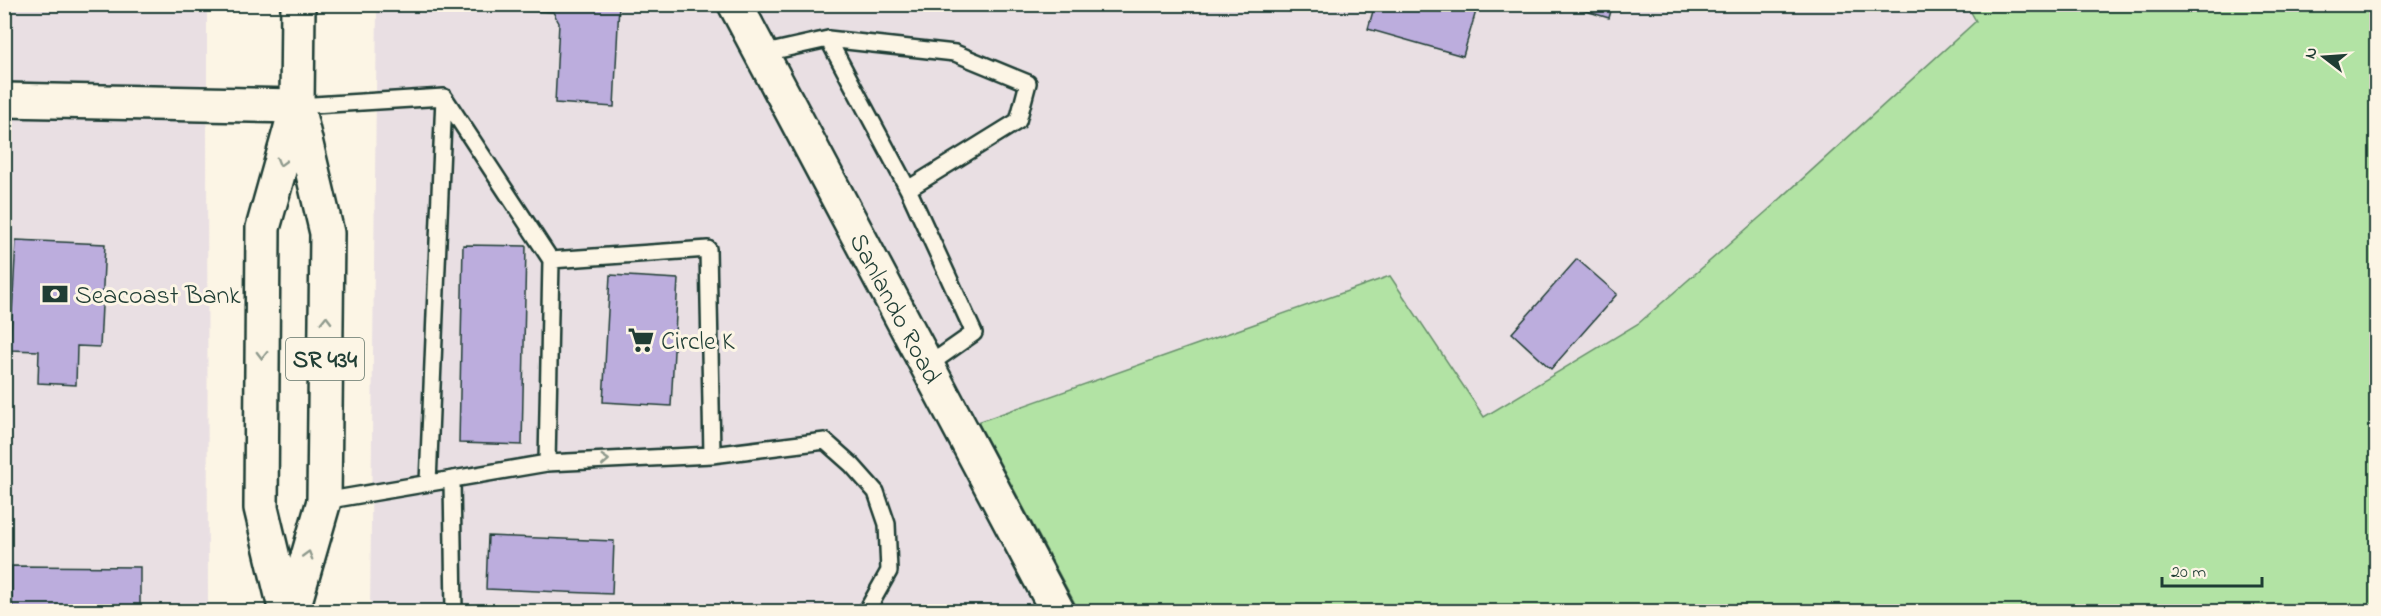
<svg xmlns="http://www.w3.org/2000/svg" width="2381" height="616" viewBox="0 0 2381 616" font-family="'Indie Flower',sans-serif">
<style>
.built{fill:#e9dfe3}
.green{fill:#b2e3a4;stroke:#68906c;stroke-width:1.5}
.building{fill:#bcaddd;stroke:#1f3d34;stroke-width:1.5}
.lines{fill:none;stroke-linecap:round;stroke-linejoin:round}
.service-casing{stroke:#1f3d34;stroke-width:20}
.tertiary-casing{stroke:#1f3d34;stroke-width:38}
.primary-casing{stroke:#1f3d34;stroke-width:38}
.service{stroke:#fcf5e5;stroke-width:15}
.tertiary{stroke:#fcf5e5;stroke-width:33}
.primary{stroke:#fcf5e5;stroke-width:33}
.oneway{stroke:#8e998c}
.labels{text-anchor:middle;stroke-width:6;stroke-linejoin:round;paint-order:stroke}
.shield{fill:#fcf5e5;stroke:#617469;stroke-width:1.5}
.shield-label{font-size:24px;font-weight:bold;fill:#1f3d34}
.poi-label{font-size:26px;fill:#1f3d34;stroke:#fcf5e5;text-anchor:start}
.street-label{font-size:26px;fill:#1f3d34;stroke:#fcf5e5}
</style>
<rect width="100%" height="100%" fill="#fcf5e5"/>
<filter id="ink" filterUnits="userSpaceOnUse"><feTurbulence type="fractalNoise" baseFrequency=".0167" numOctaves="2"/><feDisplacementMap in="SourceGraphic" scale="12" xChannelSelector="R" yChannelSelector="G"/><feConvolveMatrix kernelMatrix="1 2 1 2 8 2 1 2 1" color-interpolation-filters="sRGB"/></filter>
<g filter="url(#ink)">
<!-- built -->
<path class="built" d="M5 4 207 5V86L5 83Z
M1967 4 1977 21 1767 211 1639 323 1484 418 1390 276 978 422 756 5Z
M377 5H714L1037 611 370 612Z
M5 118 207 121 208 611 5 612Z"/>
<!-- green -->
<path class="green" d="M1967 5H2376V611H1079L978 422 1390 276 1484 417 1639 323 1767 211 1976 21Z"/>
<!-- building -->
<path class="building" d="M460 4H619L614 107 555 103 559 23 553 12 460 7Z
M1375 4H1478L1463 56 1368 29Z
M1563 4H1613L1609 18Z
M16 240 105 244 100 347 77 346 76 385 38 383 39 351 10 350Z
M463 245 526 246 522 445 459 443Z
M1577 259 1617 294 1551 369 1512 333Z
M610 275 678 279 671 406 603 402Z
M488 536 614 541 612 594 486 589Z
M12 566 140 567V612H12Z"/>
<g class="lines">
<!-- service casing -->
<g class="service-casing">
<path id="service" d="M828 39 908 189
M761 54 828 39 955 53 1028 83 1018 121 908 189 974 333 927 366
M297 106 444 97
M551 260 708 249 712 455 825 441 852 465 876 492 887 524 889 571 866 612
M547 463 712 455
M452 479 454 612
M428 483 444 97
M324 501 547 463 551 260 444 97"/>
</g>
<!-- tertiary casing -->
<g class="tertiary-casing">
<g id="tertiary">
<path id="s1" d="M735 4 1058 612"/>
<path d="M4 100 297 106"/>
</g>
</g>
<!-- primary casing -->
<g class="primary-casing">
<path id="primary" d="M286 612 261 508 263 228 296 110
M292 612 324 501 327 233 297 106 298 4"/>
</g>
<!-- service -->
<use href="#service" class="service"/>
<!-- tertiary -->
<use href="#tertiary" class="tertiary"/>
<!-- primary -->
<use href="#primary" class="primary"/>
</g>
<!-- one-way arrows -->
<defs><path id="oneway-chevron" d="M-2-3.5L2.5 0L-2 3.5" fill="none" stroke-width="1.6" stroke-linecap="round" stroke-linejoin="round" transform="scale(1.5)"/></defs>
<g class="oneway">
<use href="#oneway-chevron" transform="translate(281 162) rotate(106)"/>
<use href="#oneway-chevron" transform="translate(326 320) rotate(-89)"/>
<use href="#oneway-chevron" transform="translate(262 355) rotate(91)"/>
<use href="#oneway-chevron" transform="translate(605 460) rotate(-3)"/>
<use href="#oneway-chevron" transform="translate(308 555) rotate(-74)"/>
</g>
</g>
<!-- icons -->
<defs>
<g id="bank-bare" transform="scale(2.07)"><path d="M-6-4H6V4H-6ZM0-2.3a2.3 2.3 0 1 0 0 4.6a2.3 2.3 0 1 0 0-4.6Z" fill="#1f3d34" stroke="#fcf5e5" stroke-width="2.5" paint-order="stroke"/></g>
<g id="supermarket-bare" transform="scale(2.07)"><path d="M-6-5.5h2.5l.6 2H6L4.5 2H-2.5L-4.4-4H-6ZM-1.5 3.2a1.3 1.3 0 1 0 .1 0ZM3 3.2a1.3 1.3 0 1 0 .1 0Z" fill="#1f3d34" stroke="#fcf5e5" stroke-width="2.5" paint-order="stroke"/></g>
</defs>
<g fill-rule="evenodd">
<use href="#bank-bare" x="55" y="294"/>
<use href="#supermarket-bare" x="641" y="340"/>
</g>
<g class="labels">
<!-- shield labels -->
<rect class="shield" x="286" y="338" width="78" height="42" rx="4.5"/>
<g class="shield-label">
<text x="325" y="367">SR 434</text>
</g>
<!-- poi labels -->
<g class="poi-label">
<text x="75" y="303">Seacoast Bank</text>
<text x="661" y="349">Circle K</text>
</g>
<!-- street labels -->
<g class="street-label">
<text dy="9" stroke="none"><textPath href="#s1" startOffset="344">Sanlando Road</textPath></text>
</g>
</g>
<!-- margin -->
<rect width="2381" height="616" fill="none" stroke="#fcf5e5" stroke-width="24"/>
<rect x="12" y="12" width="2357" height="592" fill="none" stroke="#1f3d34" stroke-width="2" filter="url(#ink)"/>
<!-- north arrow -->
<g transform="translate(2324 57) rotate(287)" stroke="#fcf5e5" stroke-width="4.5" paint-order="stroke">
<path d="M0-4.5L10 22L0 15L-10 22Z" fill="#1f3d34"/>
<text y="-9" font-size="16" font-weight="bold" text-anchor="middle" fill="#1f3d34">N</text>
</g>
<!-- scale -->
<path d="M2162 577v9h100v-9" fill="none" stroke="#1f3d34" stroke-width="3"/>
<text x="2171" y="577" font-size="18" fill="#1f3d34" stroke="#fcf5e5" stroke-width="4.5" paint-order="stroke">20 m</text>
</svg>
